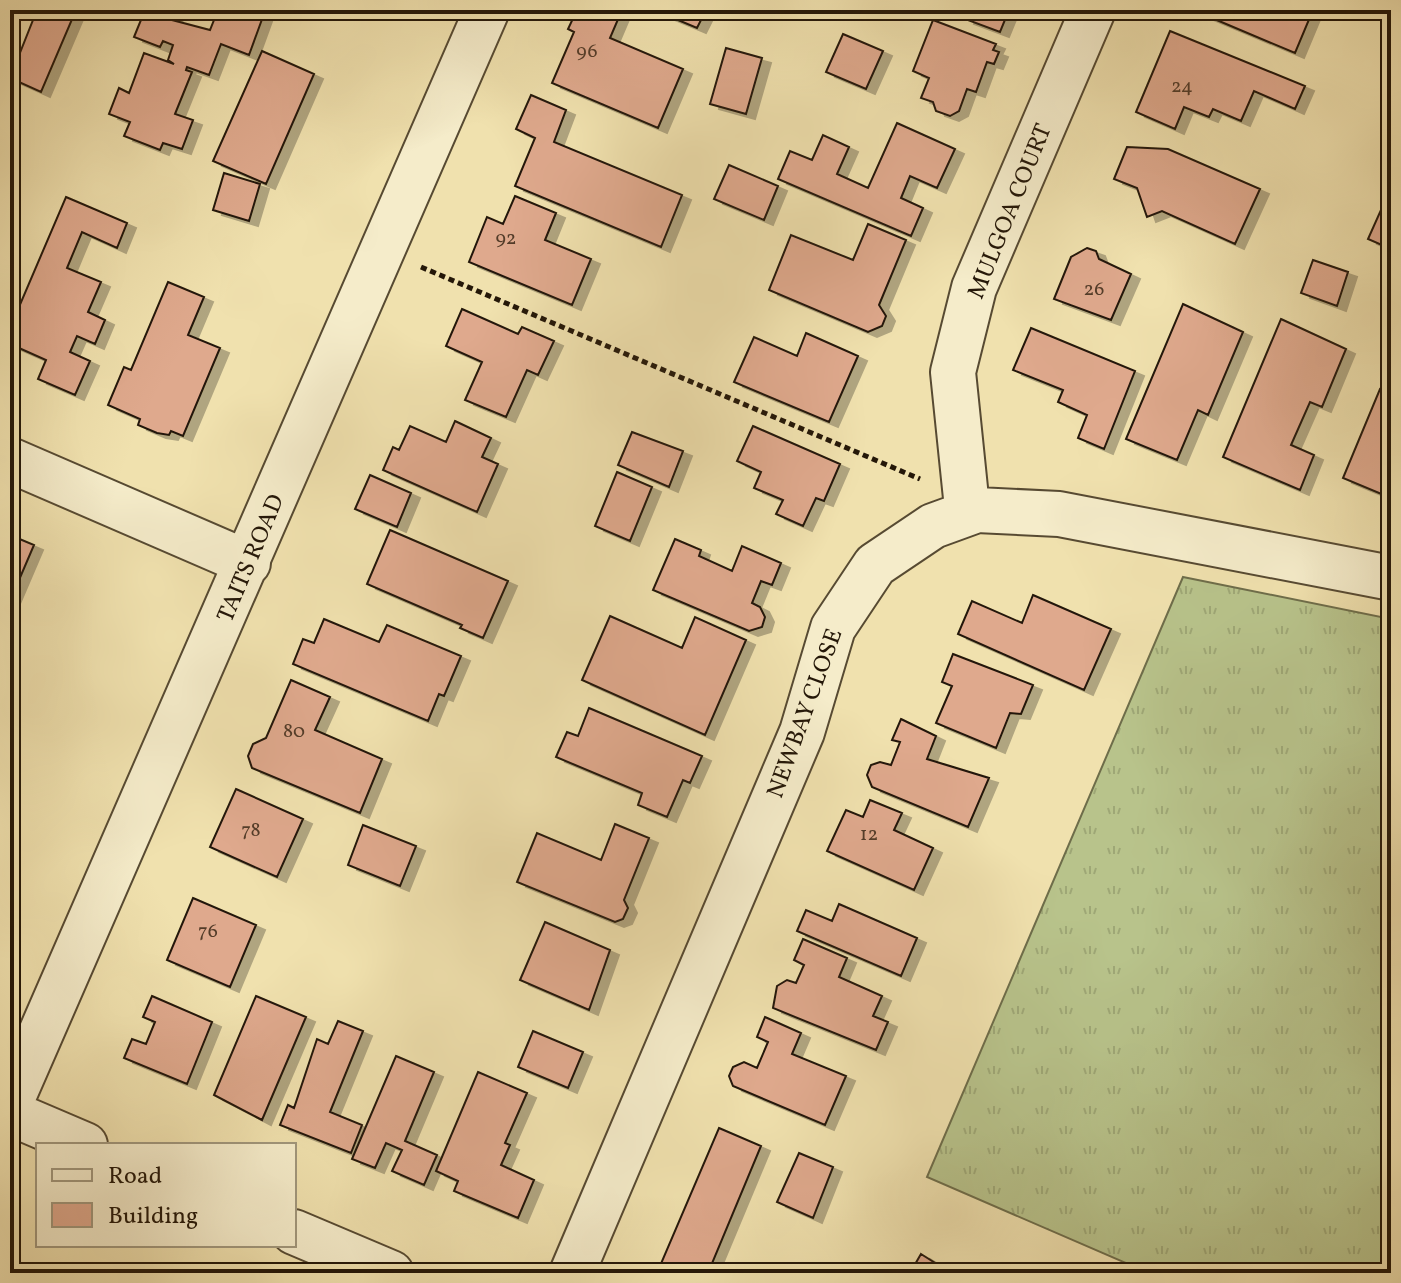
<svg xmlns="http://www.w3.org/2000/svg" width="1401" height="1283" viewBox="0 0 1401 1283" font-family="Vollkorn,serif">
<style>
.grass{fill:url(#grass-tufts);stroke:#6e6d4a;stroke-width:2}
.building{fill:#dfa98d;stroke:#241708;stroke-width:2;filter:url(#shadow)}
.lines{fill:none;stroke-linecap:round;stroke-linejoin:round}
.minor-casing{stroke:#574a32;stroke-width:48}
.path{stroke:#241708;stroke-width:5;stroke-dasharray:6 4;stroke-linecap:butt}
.minor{stroke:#f5ecca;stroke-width:44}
.labels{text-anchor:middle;stroke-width:7;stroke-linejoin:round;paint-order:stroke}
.number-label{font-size:20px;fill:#533c29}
.street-label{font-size:24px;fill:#241708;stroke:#f5ecca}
</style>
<defs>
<pattern id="grass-tufts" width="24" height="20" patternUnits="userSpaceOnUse" patternTransform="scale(2)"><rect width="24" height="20" fill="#b8c38b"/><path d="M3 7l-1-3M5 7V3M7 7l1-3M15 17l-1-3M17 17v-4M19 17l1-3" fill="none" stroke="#9ea776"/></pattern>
<filter id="shadow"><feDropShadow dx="9" dy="5" stdDeviation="0" flood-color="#0004"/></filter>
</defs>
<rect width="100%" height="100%" fill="#f0e1ae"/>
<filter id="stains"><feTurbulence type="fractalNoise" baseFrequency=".0025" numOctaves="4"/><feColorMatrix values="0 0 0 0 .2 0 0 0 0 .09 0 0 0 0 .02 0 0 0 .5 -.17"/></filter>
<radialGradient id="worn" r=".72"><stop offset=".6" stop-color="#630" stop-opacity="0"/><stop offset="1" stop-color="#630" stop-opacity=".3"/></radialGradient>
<!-- grass -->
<path class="grass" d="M1183 577 1391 619V1273H1149L927 1177Z"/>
<!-- building -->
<path class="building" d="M37 10H76L41 92 10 78Z
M145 10H176L172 20 210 30 218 10 265 11 249 55 221 44 209 75 187 67 186 70 192 72 175 114 193 120 182 149 163 143 160 150 124 136 130 122 109 114 119 88 129 93 144 53 174 64 168 60 173 45 163 41 160 47 134 37Z
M577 10H622L610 38 683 69 658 128 552 83 574 32 568 29Z
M654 10H706L697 28Z
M969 10H1009L1000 32 965 19Z
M1193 10H1313L1295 53Z
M933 20 996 44 993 50 999 52 994 64 987 62 976 92 967 89 959 111 950 116 936 111 933 102 921 98 929 78 913 71Z
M1170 31 1305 86 1295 109 1254 91 1241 121 1213 109 1209 117 1184 107 1175 129 1136 112Z
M843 34 883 51 866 89 826 72Z
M726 48 762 58 746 114 710 104Z
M262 51 314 74 266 184 213 161Z
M531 95 566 110 554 142 682 195 661 247 515 186 535 138 516 129Z
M897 123 955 149 937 188 910 176 901 198 923 208 911 236 778 179 790 151 812 160 823 135 849 147 837 174 868 188Z
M1127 147 1168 149 1260 189 1235 244 1162 211 1147 217 1137 188 1114 179Z
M729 165 778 186 764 220 714 199Z
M224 173 260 184 249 221 213 210Z
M1389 192 1391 193V249L1368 239Z
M515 196 556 213 545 240 591 259 572 305 469 262 487 217 503 224Z
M66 197 127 223 117 248 82 232 67 268 101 282 88 312 105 320 95 344 77 336 70 352 90 361 75 395 38 379 46 360 10 344V328Z
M868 224 906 240 879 305 886 316 882 326 868 332 769 290 791 235 853 260Z
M1087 248 1096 251 1099 259 1131 274 1111 320 1054 299 1071 257Z
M1313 260 1348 272 1337 306 1301 293Z
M168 282 204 297 188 335 220 348 183 436 171 431 169 435 157 433 138 425 140 419 108 405 124 367 131 370Z
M1183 304 1243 332 1208 415 1198 410 1177 460 1126 439Z
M462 309 518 334 522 327 554 341 538 375 527 370 506 417 465 400 482 362 446 346Z
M1281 319 1346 349 1322 407 1310 402 1291 445 1314 455 1300 490 1223 457Z
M1031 328 1135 371 1104 449 1078 438 1087 415 1058 402 1063 390 1013 370Z
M806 333 858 356 829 422 734 382 754 337 797 356Z
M1380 389 1391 393V498L1343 478Z
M455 421 491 438 482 457 498 464 477 512 383 470 393 447 399 450 410 426 446 442Z
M753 426 840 464 824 501 816 498 803 526 776 514 783 500 754 488 761 472 737 461Z
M632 432 683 451 669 487 618 465Z
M617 472 652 487 630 541 595 526Z
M370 475 411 493 397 527 355 509Z
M390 530 508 581 483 638 460 628 462 625 367 584Z
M10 535 34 545 10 601Z
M675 539 701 550 699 556 732 571 742 546 781 563 772 585 761 581 752 603 760 607 765 617 762 627 749 631 653 590Z
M1033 595 1111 629 1084 690 958 634 972 601 1022 623Z
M610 616 682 648 695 617 746 640 705 735 582 680Z
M324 619 379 642 387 625 461 656 444 696 439 694 428 721 293 664 303 639 314 643Z
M953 654 1033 685 1021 714 1010 713 996 748 936 723 952 686 942 682Z
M291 680 330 697 315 730 382 759 360 813 252 768 248 756 253 744 266 738Z
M589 708 702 756 690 783 683 780 667 817 638 805 642 793 556 757 567 732 578 736Z
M901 719 936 736 927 759 989 778 968 827 872 787 867 775 871 765 880 762 891 765 900 742 892 740Z
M236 789 303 819 277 877 210 847Z
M870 800 902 813 894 830 933 848 914 890 827 851 846 810 863 817Z
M615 824 649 838 624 900 628 908 623 919 615 922 517 882 537 833 601 860Z
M363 825 416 846 400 886 348 865Z
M193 898 256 925 230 987 167 960Z
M839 904 917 938 901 976 797 931 806 910 832 921Z
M545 922 610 950 589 1010 520 980Z
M803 939 847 958 839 977 882 996 873 1016 888 1022 876 1050 773 1008 777 986 787 980 796 983 804 965 794 960Z
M152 996 212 1022 187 1084 124 1058 132 1039 146 1044 155 1022 143 1017Z
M256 996 306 1017 262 1120 214 1095Z
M765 1017 801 1033 792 1054 846 1076 825 1125 733 1086 729 1076 733 1067 744 1062 757 1068 768 1042 757 1037Z
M338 1021 363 1031 330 1112 362 1125 351 1153 280 1125 288 1105 294 1108 317 1039 328 1044Z
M533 1031 583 1052 568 1088 518 1067Z
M396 1056 434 1072 405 1141 437 1155 424 1185 392 1171 402 1150 386 1143 375 1168 352 1159Z
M478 1072 527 1093 505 1143 510 1145 501 1165 534 1180 518 1218 454 1191 458 1181 436 1171Z
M719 1128 761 1146 708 1273H657Z
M799 1153 833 1167 813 1218 777 1202Z
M921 1254 951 1273H910Z"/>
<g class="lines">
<!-- minor casing -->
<g class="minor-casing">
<path id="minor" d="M10 460 248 563
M977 510 966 498 953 372 974 288 1093 10
M10 1104 487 10
M10 1113 85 1145
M294 1232 391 1273
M572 1273 802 732 833 628 875 565 933 526 977 510 1059 514 1391 578"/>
</g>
<!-- path -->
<path class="path" d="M421 267 920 479"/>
<!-- minor -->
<use href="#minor" class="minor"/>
</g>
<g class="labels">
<!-- number labels -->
<g class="number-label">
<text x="587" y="57">96</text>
<text x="1182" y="92">24</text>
<text x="506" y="244">92</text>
<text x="1094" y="295">26</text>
<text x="294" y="737">80</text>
<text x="251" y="836">78</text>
<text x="869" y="840">12</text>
<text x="208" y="937">76</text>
</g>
<!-- street labels -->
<g class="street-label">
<text transform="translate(1009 211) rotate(-68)" y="8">MULGOA COURT</text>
<text transform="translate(250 558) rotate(-67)" y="8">TAITS ROAD</text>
<text transform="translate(804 713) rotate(-70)" y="8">NEWBAY CLOSE</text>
</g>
</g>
<!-- margin -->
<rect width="1401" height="1283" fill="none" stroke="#f0e1ae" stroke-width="40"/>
<rect x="12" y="12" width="1377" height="1259" fill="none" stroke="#241708" stroke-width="4"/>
<rect x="20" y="20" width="1361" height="1243" fill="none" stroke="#241708" stroke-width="2"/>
<!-- legend -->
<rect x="36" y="1143" width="260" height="104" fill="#f5ecca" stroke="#a1977c" stroke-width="2"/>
<rect x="52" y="1169" width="40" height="12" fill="#f5ecca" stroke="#a1977c" stroke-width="2"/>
<text x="108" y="1183" font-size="24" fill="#241708">Road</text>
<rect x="52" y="1203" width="40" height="24" fill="#dfa98d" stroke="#a1977c" stroke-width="2"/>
<text x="108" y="1223" font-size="24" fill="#241708">Building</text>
<rect width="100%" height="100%" filter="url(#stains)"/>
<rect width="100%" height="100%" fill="url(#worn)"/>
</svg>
